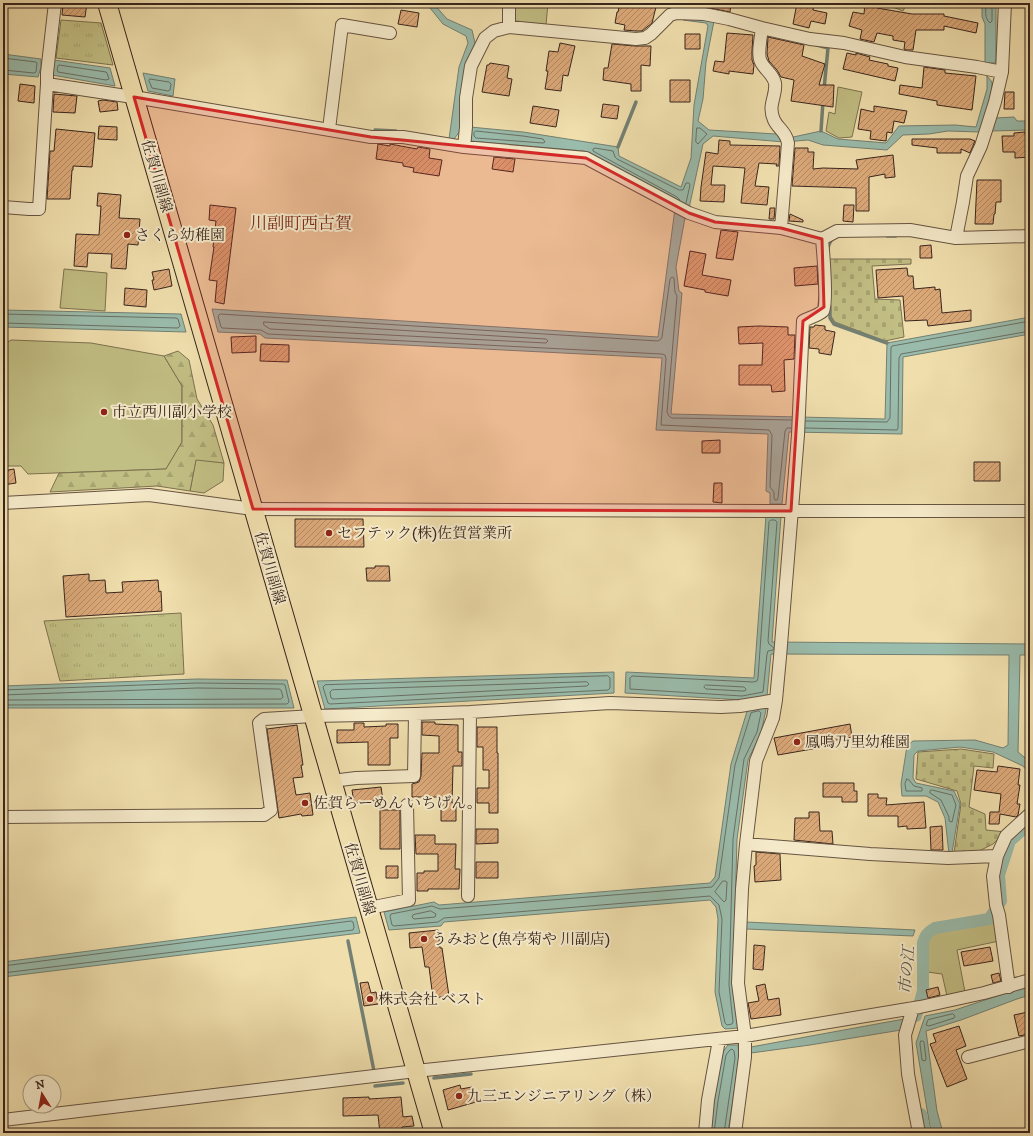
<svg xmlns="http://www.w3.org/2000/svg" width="1033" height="1136" viewBox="0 0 1033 1136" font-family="'IM FELL DW Pica','Noto Serif JP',serif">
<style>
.green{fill:#c2bf84;stroke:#7d7251}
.forest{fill:url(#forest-firs);stroke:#7d7251}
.cemetery{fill:url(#cemetery-stones);stroke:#7d7251}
.park{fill:url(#park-tufts);stroke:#7d7251}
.water{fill:#9abcac;stroke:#738073}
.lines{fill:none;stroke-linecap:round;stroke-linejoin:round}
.shore{stroke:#697065;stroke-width:1}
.stream{stroke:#738073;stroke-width:3.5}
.canal{stroke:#9abcac;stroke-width:12}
.building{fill:url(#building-hatch);stroke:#38251e}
.street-casing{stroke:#665442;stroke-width:14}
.primary-casing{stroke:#38251e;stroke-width:20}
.street{stroke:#f5eaca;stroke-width:12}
.primary{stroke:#f0dfad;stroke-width:18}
.marked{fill:#d62828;fill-opacity:0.2;stroke:#d62828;stroke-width:3;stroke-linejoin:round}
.poi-dot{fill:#8f2418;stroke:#f5eaca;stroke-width:1.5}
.labels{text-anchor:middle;stroke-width:4;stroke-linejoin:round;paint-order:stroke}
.street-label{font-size:15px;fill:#38251e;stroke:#f5eaca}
.poi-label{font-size:15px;fill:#38251e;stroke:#f5eaca;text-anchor:start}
.water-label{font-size:16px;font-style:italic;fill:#555249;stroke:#f5eaca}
.quarter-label{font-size:17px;fill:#7a1f14;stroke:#f5eaca}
</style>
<defs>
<pattern id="forest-firs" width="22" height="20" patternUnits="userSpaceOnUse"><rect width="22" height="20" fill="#c2bf84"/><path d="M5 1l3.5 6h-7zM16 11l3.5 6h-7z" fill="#a7a472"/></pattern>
<pattern id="cemetery-stones" width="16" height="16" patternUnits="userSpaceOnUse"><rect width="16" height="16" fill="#c2bf84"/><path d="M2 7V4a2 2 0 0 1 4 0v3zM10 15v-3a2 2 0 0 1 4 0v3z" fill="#a7a472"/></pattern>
<pattern id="park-tufts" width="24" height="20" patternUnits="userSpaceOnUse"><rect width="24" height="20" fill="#c2bf84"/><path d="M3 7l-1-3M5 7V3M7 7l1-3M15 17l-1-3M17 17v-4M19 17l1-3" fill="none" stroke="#a7a472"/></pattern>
<pattern id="building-hatch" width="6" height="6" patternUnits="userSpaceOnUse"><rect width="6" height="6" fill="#ddaa7a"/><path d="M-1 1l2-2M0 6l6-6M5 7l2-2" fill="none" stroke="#b48a63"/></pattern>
</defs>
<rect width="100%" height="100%" fill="#f0dfad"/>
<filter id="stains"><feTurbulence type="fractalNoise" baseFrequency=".005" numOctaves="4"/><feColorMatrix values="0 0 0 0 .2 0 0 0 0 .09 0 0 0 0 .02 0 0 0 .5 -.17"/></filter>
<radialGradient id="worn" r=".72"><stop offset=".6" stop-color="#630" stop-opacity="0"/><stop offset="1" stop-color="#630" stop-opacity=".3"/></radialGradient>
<!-- green -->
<path class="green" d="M514 3H548L546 25 514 22Z
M891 3H907L903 11 890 6Z
M838 87 862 92 852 137 839 138 826 131 829 112 835 114Z
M64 269 107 273 105 311 60 308Z
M11 340 91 343 164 356 182 386V442L166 469 28 474 21 466H3V345Z
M196 459 224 463 223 481 204 493 190 491Z
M995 921 999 941 957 950 965 992 947 996 942 974 927 972V939L934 931Z"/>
<!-- forest -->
<path class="forest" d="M178 351 189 360 197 399 213 425 224 463 196 460 190 491 157 486 50 492 59 473 166 469 182 442V386L164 356Z"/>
<!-- cemetery -->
<path class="cemetery" d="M828 259H911V264L872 266 875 299 900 300 904 337 885 341 835 322 828 312Z
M961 749 994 754 993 768 974 766 969 807 985 814 986 830 1006 832 993 844 977 852 954 853 961 804 957 791 916 779 918 752Z"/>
<!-- park -->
<path class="park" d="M61 20 101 23 113 65 56 58Z
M181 613 184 674 60 681 44 621Z"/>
<!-- water -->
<path class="water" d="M426 3H433L447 19 472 30 475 43 466 67 461 130 454 139H449L459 67 468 43 466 36 443 24Z
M982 3H996V63H985V24L982 17Z
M683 18 714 21 706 62 703 99 698 121 709 130 776 134 784 139 821 131 838 139 886 143 899 126 955 125 976 127 987 89V76L992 82V91L980 132 948 131 929 134 903 135 887 150 823 145 808 140 784 142 713 136 703 144 689 208 687 207 676 267 679 291 682 293 671 414 885 419 887 343 1030 317V334L903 357 902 434 789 432 782 504H770V493L766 491 768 434 656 430 662 358 265 338 260 334 218 332 212 309 658 337 676 201 584 151 470 141V127L523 132 618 147 619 156 681 187 691 158 694 105 708 26 706 23 683 20Z
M3 54 41 59V67L38 77 3 74Z
M54 60 110 68 115 86 52 75Z
M143 73 175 79 173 96 148 91Z
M1014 117 1017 121H1030V130L991 131 996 118Z
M3 310 181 314 186 332 3 327Z
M766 516H781L772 642 1030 644V655H1020L1018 752 1030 762V774L1023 766 993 752 960 747 918 751 914 755 913 778 916 783 954 791 960 804 952 853 949 854 945 818 938 802 926 796H902L901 784 907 746 913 741 975 740 1003 748 1008 745 1009 655 771 654 767 696 743 700 625 693 626 672 754 678Z
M614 672V693L325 709 317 681Z
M197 679 287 680 294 708H3V686Z
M767 705 761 733 748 760 737 839 733 985 738 1028 725 1029 722 1026 715 992 718 919 716 907 710 900 444 922 441 926 389 930 384 912 434 902 439 905 710 883 715 877 731 764 748 708Z
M356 917 360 933 3 977V962Z
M746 922 915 930 913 936 746 929Z
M1030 985V995L1017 999 961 1020 926 1031 937 1111 943 1133H931L916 1043 925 1016 955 1010Z
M904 1019 901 1030 810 1045 751 1053V1047Z
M728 1045H738L739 1058 728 1133H710L714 1101 722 1053Z"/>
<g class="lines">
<!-- shore -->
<path class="shore" d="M986 3C986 10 984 18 990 23L992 21V3
M3 58 36 62 37 63 36 72 34 73 3 70
M59 65 106 72 107 73 109 79 106 80 58 72 57 70 58 66Z
M150 79 169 82 171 84 170 90 168 91 152 88 149 81Z
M697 128H700L707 134 698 144 696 142Z
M476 131 523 136 543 139 545 142 543 143 476 138 474 136V133Z
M680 200 677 197 593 151V149L595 148 613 151 615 157 617 159 679 190H683L686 183H689L690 185 686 203
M3 314 176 318 178 319 180 326 178 328 3 323
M264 322 546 339 548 341 546 343 270 329 264 325Z
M806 421 887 422 890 418 891 348 892 346 1030 321
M791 428H787L785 431 778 498 777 500H775L774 498V492L770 487 772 435 769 430 661 425 666 359 665 355 662 354 268 334 261 330 222 328 221 327 218 316 220 314 658 341 661 339 662 337 670 279 672 277 674 278 675 292 677 296 667 412 669 416 672 418 792 420
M805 428 897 430 898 428 899 358 901 354 1030 331
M771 520H775L777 522 768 641 769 644 774 648 773 650 768 651 767 654 763 692 742 696 630 689V678L632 676 753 682 757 681 758 678 769 522Z
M608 676 610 678V688L608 690 330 704 328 703 323 687 325 685Z
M587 682 589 684 587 686 333 699 331 698 330 692 332 690Z
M706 685 744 687 746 689 745 691H742L706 689 704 687Z
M3 690 197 683 283 684 285 685 289 702 287 704 3 705
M3 695 197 688 279 689 281 690 283 697 281 699 3 700
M759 711 761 713 757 732 744 759 733 839 729 985 733 1022 732 1024 727 1025 725 1023 719 992 722 919 719 905 710 896 444 918 438 922 394 926 392 925 390 916 391 914 432 906 440 909 712 887 719 878 735 765 751 713Z
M907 779 909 780 914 786 922 788V791H906L905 784Z
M932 790 952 795 956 805 952 822 949 821V817L941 800 930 793V791Z
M723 881H725L727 882 726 900 724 902 715 892Z
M431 911 436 914 435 917 414 919 412 917 413 915Z
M3 966 351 921 353 922 354 927 353 930 3 973
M953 1014 955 1016 954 1018 929 1026 926 1025 928 1020Z
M921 1041H923L924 1042 926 1059 925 1061 922 1060 920 1044Z
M714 1133 718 1101 726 1055 730 1050 732 1049 734 1051 735 1058 724 1133"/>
<!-- stream -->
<path class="stream" d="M817 45 828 48 824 89
M375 130 396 131
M821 131 823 101
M618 147 636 102
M887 236H896
M828 250C828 246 830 240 834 238
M830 306V318L834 324 887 343
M348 941 374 1071
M434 1078 471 1074
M375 1086 403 1083"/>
<!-- canal -->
<path class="canal" d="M916 1016 923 991V943C925 935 928 932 935 928L989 919 1001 901 999 875 1010 841 1030 823
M921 1114 925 1133"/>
</g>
<!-- building -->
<path class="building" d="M63 3H87L85 17 62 15Z
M620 3H657L652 23 642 31H636L624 30 625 25 615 23 617 12H618Z
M697 3H731L730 12 705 7 697 6Z
M797 3H814L813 10 827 13 825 24 811 21 809 28 793 24Z
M865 3H877V8L912 14H944V16L978 23 976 33 944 26V30H916L913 50H906L904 49 905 42 893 40V36L877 33 874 42 860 39 862 30 849 26 853 12 864 14Z
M401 10 419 13 417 27 398 24Z
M727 33 753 35 752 51V60L754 65 753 74 729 71V74L713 71 715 61 724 62Z
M685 34H700V49H685Z
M768 37 804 45 802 56 825 64 819 85H834L833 107 791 101 794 80 781 77 777 70 769 61 767 54Z
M560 43 575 46 568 76 563 75 561 91 545 89 548 71H546L549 51 558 52Z
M612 44 635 46H651L650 66 641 65V91H631V84L603 80 604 68H608Z
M847 53 856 55V53L870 57 869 60 888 64V66L898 68 895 81 843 69Z
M490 63 509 66 507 78 512 79 509 96 482 92 487 65H489Z
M924 67 945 70V73L976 76 972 110 937 105V101L899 94 900 85 922 88Z
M670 80H690V102H670Z
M20 84 35 86 34 103 18 101Z
M1005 92H1014V109H1004Z
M54 94 77 96 75 113 53 112Z
M103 100 117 102 118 110 100 112 98 101Z
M603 104 619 106 617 119 601 117Z
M533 106 559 110 556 127 530 123Z
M874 106 907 111 904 123 894 121 892 133 887 132 886 141 870 139 871 131 858 129 861 109 874 112Z
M99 126 117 127V140L98 139Z
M56 129 95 133 92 167 73 166V170H72L70 199H47L50 151H54Z
M1025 132 1026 139H1030V157L1015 158V152H1003L1002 136H1014V133Z
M912 139H970L975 141 970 153 961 149V153H937V148L912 145Z
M719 140 730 141V145L780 146 779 166H776L777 164 759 163 755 186 769 187 767 205 741 203 745 168 713 166 711 185H725L724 202 700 201 701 187 706 152 718 154Z
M378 144 390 146V144L417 149 418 147 430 149 429 158 442 160 439 176 413 172 414 168 403 166V163L376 159Z
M795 148H808V152H814L813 169 823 168 858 169 856 160 870 158 893 155 895 177 885 178V174L869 177V211H856V188L792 186Z
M494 157 515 159 513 172 492 169Z
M977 180H1001V202H996L995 214H994L993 224H975Z
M98 193 121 195 119 218 140 219 138 245 128 244 126 269 111 268 112 254 88 253 87 267 74 266 76 234 99 235 101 206H97Z
M210 205 236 208 224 304 215 302 217 281 209 280 214 247H213L216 221 209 220Z
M844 205H854L853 222 843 221Z
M770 208H775L774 219H769Z
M790 214 803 220V222L789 221Z
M721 230 738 232 733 260 716 258Z
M931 245 932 258H920V246Z
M690 251 706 254 702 275 731 280 728 296 705 292V290L684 286Z
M817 266 818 284 795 286 794 268Z
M907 268 908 276H913L914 289 935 287V290L940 289 942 313 971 310V321L928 326 927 320 905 321 903 296 878 298 876 270Z
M169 269 172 286 154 290 152 280H154L152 272Z
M125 288 147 290 146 307 124 305Z
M815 325 825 326V330L835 332 831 355 819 353V349L809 348 810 327H814Z
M759 326 788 327V335H795L794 359 784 360 785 391 772 392 771 385H739V365H762L763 343 739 344 738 327Z
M256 336V352L232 353 231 337Z
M261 344 289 345V362L260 361Z
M720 440V453H702V441Z
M974 462H1000V481H974Z
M14 469 16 483 3 485V471Z
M714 483H722V503L713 502Z
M295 519H363L364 547H295Z
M375 566H389L390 581H367L366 568H375Z
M89 574V581L105 580 106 593 123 592 122 582 158 580 159 592 161 591 162 611 66 617 63 576Z
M422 722H435V724L458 725V752H462V766H453L452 803H456V821H441V797H412V784L419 782 421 776 422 753H439V736L422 735Z
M354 723H364V727L386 726V724H398V738H390V765H368V742L337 743V730H354Z
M850 724 852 737 817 744 818 748 778 755 774 738Z
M297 725 303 765H301L303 777 293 778 296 795 310 793 313 815 302 816 301 814 279 818 267 729Z
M477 727H497V753H498V813H489V803H477V788H489V770H483V747H477Z
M998 766 1020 769 1018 785H1020L1017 804H1020L1018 815 1016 817 1000 814 999 824H989L990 812H999L1001 794 974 790 977 770 997 772Z
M823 783H854V791H857V802H842V797H823Z
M381 787 383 800 354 803 352 790Z
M868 794H878V798H887L886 805 924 802 926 828 907 829V826L898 827V816H868Z
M380 810H400V849H380Z
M809 812H819L820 831H832L833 844 794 840 795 818H809Z
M942 826 943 850H931L930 827Z
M476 829H498V843L476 844Z
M415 835H435V844H456L455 869H460L459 889H428V891H417V873H424V871H438V854H416Z
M756 852 780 854 781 880 755 882 754 866 756 865Z
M476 862H498V878H476Z
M386 866H398V878H386Z
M438 930 440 948H442L449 996 433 998 429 967H425L422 947 410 948 409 933Z
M754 945 765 946 763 970 753 969Z
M990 947 993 961 964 966 961 952Z
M999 973 1001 981 993 983 991 975Z
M368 982 371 993 376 992 378 1004 364 1006 360 983Z
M765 984 768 1000 779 998 781 1015 751 1019 748 1003 759 1001 756 986Z
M938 987 940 995 928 998 926 990Z
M1028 1012 1030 1021V1034L1019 1036 1014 1015Z
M959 1026 966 1046 956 1050 967 1079 947 1087 930 1044 936 1042 933 1034Z
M460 1085 461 1089 472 1087 476 1102 448 1110 443 1090Z
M369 1097V1099L401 1097 403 1117 412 1116 414 1126 402 1127V1133H380L378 1115 343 1116V1098Z"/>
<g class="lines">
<!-- street casing -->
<g class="street-casing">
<path id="street" d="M509 27V3
M762 28C761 37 757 55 761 62 765 70 773 74 775 83 777 96 767 105 774 120 778 129 786 131 788 143L781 228
M47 84 146 99 371 137H403L464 147 586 158 689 213 715 222 781 228 822 239 837 231 910 230 956 238 1030 236
M329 129 342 25 390 33
M464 147 466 127V98L471 66 485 38 494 31 509 27 636 39 645 38 651 34 670 15 676 13 704 14 729 19 762 28 810 39 844 43 905 57 977 67 1002 72
M3 207 29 209H39L47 84V73L55 3
M956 238 963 202 967 176 981 146 995 102 1002 72 1005 3
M3 503 149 495 253 509 791 511H1030
M332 781 356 778 414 776 415 714
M3 817 264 815 271 810 259 723 264 719 313 716 415 714 470 712 610 703 721 707 740 706 776 700
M746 844 870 854 948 858 997 856
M468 896 470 712
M369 908 409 900 407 805
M1009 987 999 915 996 905 993 876 997 856 1006 836 1030 814
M913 1008 905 1035 908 1074 919 1133
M968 1057 1030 1041
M3 1120 416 1071 745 1036 920 1007 984 993 1030 980
M705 1133 708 1100 719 1040
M735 1133 745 1057V1036L738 983 742 889 746 844 756 761 773 718 776 700 780 657 798 435 803 321C809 318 819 315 823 311 828 305 823 250 822 239"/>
</g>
<!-- primary casing -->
<g class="primary-casing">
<path id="primary" d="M107 3 434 1133"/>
</g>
<!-- street -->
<use href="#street" class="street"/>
<!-- primary -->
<use href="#primary" class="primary"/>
</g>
<!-- marked area -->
<path class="marked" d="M134 97 371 137 586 158 689 213 715 222 781 228 822 239 824 307 803 321 791 511 253 509Z"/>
<!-- markers -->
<g class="poi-dot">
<circle cx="127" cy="235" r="4"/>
<circle cx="104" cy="412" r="4"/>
<circle cx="329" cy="533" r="4"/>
<circle cx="797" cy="742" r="4"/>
<circle cx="305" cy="803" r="4"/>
<circle cx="424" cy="939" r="4"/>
<circle cx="370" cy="999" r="4"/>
<circle cx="459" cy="1096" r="4"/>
</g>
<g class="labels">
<!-- street labels -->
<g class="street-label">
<text transform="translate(157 176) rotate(74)" y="5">佐賀川副線</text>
<text transform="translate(270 568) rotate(74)" y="5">佐賀川副線</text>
<text transform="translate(360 879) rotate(74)" y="5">佐賀川副線</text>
</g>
<!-- poi labels -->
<g class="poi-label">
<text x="135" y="240">さくら幼稚園</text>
<text x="112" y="417">市立西川副小学校</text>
<text x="337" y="538">セフテック(株)佐賀営業所</text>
<text x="805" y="747">鳳鳴乃里幼稚園</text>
<text x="313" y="808">佐賀らーめん いちげん。</text>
<text x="432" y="944">うみおと(魚亭菊や 川副店)</text>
<text x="378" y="1004">株式会社 ベスト</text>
<text x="467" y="1101">九三エンジニアリング（株）</text>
</g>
<!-- water labels -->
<g class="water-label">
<text transform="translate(906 970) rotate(-85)" y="6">市の江</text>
</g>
<!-- quarter labels -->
<g class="quarter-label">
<text x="301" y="229">川副町西古賀</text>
</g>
</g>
<!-- margin -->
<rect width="1033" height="1136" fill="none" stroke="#f0dfad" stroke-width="16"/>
<rect x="4" y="4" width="1025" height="1128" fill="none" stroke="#38251e" stroke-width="2"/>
<rect x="8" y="8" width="1017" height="1120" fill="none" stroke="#38251e"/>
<!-- north arrow -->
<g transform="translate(42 1094) rotate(349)"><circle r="19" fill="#f5eaca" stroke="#a99b85"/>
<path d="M0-3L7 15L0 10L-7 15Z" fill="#8f2418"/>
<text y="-6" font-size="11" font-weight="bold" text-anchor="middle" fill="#38251e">N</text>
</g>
<rect width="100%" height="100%" filter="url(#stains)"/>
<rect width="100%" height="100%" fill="url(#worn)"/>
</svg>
